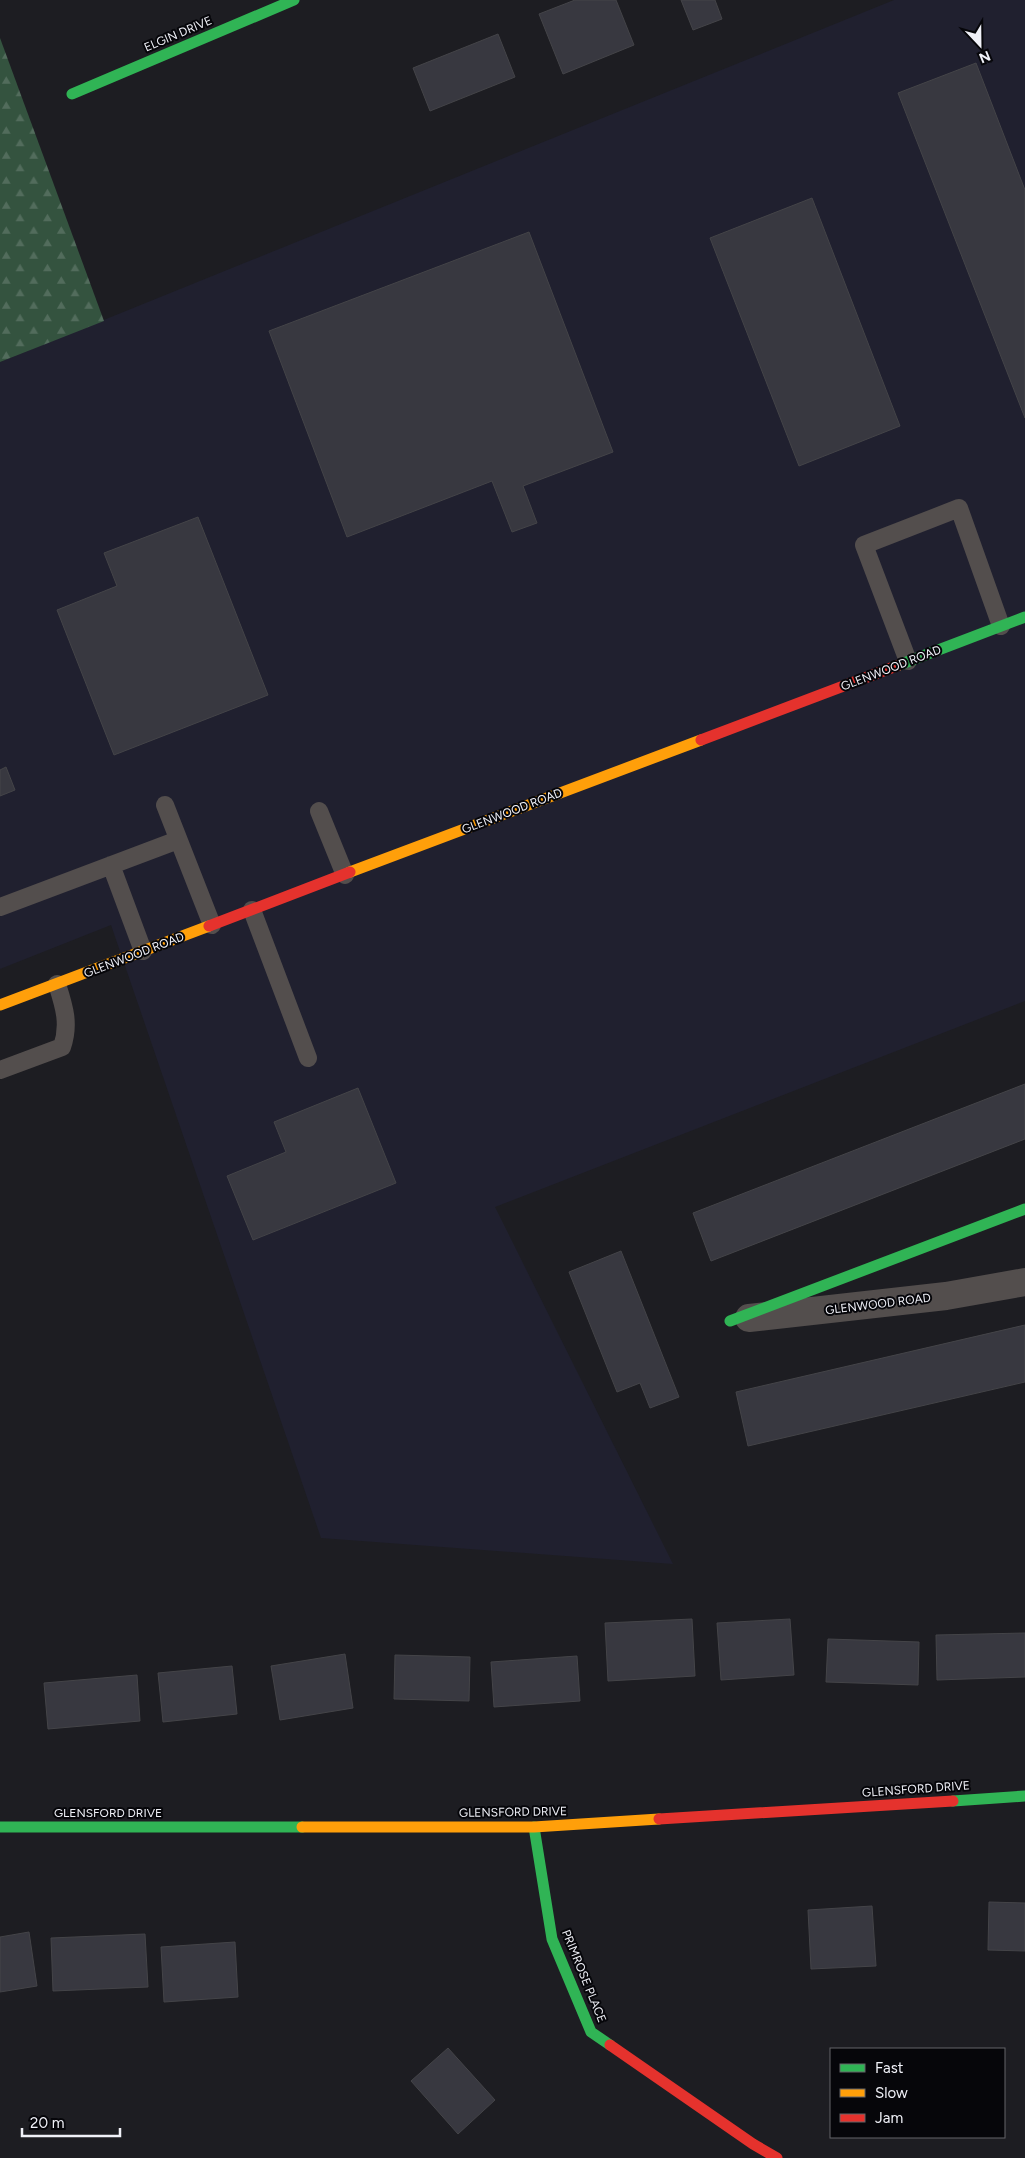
<svg xmlns="http://www.w3.org/2000/svg" width="1025" height="2158" viewBox="0 0 1025 2158" font-family="Figtree,sans-serif">
<style>
.built{fill:#20202f}
.forest{fill:url(#forest-firs)}
.building{fill:#383840;stroke:#444448}
.lines{fill:none;stroke-linecap:round;stroke-linejoin:round}
.lane{stroke:#534e4d;stroke-width:18}
.street{stroke:#534e4d;stroke-width:28}
.fast{stroke:#30b455;stroke-width:11}
.slow{stroke:#ff9f0a;stroke-width:11}
.jam{stroke:#e5322d;stroke-width:11}
.labels{text-anchor:middle;stroke-width:4;stroke-linejoin:round;paint-order:stroke}
.street-label{font-size:12px;fill:#f0f1f8;stroke:#06060a}
</style>
<defs>
<pattern id="forest-firs" width="22" height="20" patternUnits="userSpaceOnUse" patternTransform="scale(1.25)"><rect width="22" height="20" fill="#34533f"/><path d="M5 1l3.5 6h-7zM16 11l3.5 6h-7z" fill="#526c5c"/></pattern>
</defs>
<rect width="100%" height="100%" fill="#1d1d22"/>
<!-- built -->
<path class="built" d="M894 0H1025V1001L495 1207 673 1564 321 1538 111 925 0 969V362Z"/>
<!-- forest -->
<path class="forest" d="M0 38 104 321 0 362Z"/>
<!-- building -->
<path class="building" d="M575 0H616L634 45 563 74 539 14Z
M681 0H715L722 19 693 30Z
M498 34 515 77 430 111 413 68Z
M976 63 1025 190V418L898 93Z
M812 198 900 426 799 466 710 238Z
M529 232 613 452 523 486 537 523 512 532 492 481 347 537 269 331Z
M198 517 268 695 114 755 57 610 117 586 104 553Z
M6 767 15 790 0 796V770Z
M1025 1084V1139L711 1261 693 1213Z
M358 1088 396 1183 253 1240 227 1176 286 1152 274 1122Z
M621 1251 679 1397 650 1408 640 1383 617 1392 569 1272Z
M1025 1325V1382L748 1446 736 1392Z
M692 1619 695 1676 608 1681 605 1623Z
M790 1619 794 1675 721 1680 717 1623Z
M1025 1633V1677L937 1680 936 1635Z
M828 1639 919 1642 918 1685 826 1682Z
M345 1654 353 1708 280 1720 271 1666Z
M395 1655 470 1657 469 1701 394 1699Z
M577 1656 580 1701 494 1707 491 1662Z
M232 1666 237 1714 163 1722 158 1673Z
M137 1675 140 1721 48 1729 44 1683Z
M989 1902 1025 1903V1951L988 1950Z
M872 1906 876 1966 811 1969 808 1910Z
M29 1932 37 1986 0 1992V1937Z
M145 1934 148 1987 53 1991 51 1938Z
M235 1942 238 1997 164 2002 161 1947Z
M448 2048 495 2100 458 2134 411 2081Z"/>
<g class="lines">
<!-- lane -->
<path class="lane" d="M908 661 864 545 959 508 1001 626
M165 805 212 925
M319 811 345 875
M111 865 143 951
M0 907 178 840
M252 910 308 1058
M0 1070 62 1047C70 1024 64 1006 57 984"/>
<!-- street -->
<path class="street" d="M749 1318 946 1296 1025 1282"/>
<!-- fast -->
<path class="fast" d="M72 94 294 0
M899 665 1025 617
M730 1321 1025 1209
M953 1801 1025 1796
M0 1827H302
M534 1827 552 1939 591 2032 610 2045"/>
<!-- slow -->
<path class="slow" d="M350 872 701 740
M0 1005 209 926
M302 1827H534L659 1819"/>
<!-- jam -->
<path class="jam" d="M701 740 899 665
M209 926 350 872
M659 1819 953 1801
M610 2045 753 2144 777 2158"/>
</g>
<g class="labels">
<!-- street labels -->
<g class="street-label">
<text transform="translate(178 34) rotate(-23)" y="4">ELGIN DRIVE</text>
<text transform="translate(891 668) rotate(-21)" y="4">GLENWOOD ROAD</text>
<text transform="translate(512 811) rotate(-21)" y="4">GLENWOOD ROAD</text>
<text transform="translate(134 955) rotate(-21)" y="4">GLENWOOD ROAD</text>
<text transform="translate(878 1304) rotate(-7)" y="4">GLENWOOD ROAD</text>
<text transform="translate(916 1789) rotate(-4)" y="4">GLENSFORD DRIVE</text>
<text transform="translate(513 1812) rotate(-1)" y="4">GLENSFORD DRIVE</text>
<text x="108" y="1817">GLENSFORD DRIVE</text>
<text transform="translate(584 1976) rotate(68)" y="4">PRIMROSE PLACE</text>
</g>
</g>
<!-- legend -->
<rect x="830" y="2048" width="175" height="90" fill="#06060a" stroke="#646469"/>
<rect x="840" y="2064" width="25" height="8" fill="#30b455" stroke="#646469"/>
<text x="875" y="2073" font-size="15" fill="#f0f1f8">Fast</text>
<rect x="840" y="2089" width="25" height="8" fill="#ff9f0a" stroke="#646469"/>
<text x="875" y="2098" font-size="15" fill="#f0f1f8">Slow</text>
<rect x="840" y="2114" width="25" height="8" fill="#e5322d" stroke="#646469"/>
<text x="875" y="2123" font-size="15" fill="#f0f1f8">Jam</text>
<!-- north arrow -->
<g transform="translate(980 45) rotate(158)" stroke="#06060a" stroke-width="4" paint-order="stroke">
<path d="M0-4L9 19L0 12L-9 19Z" fill="#f0f1f8"/>
<text y="-8" font-size="14" font-weight="bold" text-anchor="middle" fill="#f0f1f8">N</text>
</g>
<!-- scale -->
<path d="M22 2128v8h98v-8" fill="none" stroke="#f0f1f8" stroke-width="2.5"/>
<text x="30" y="2128" font-size="15" fill="#f0f1f8" stroke="#06060a" stroke-width="4" paint-order="stroke">20 m</text>
</svg>
